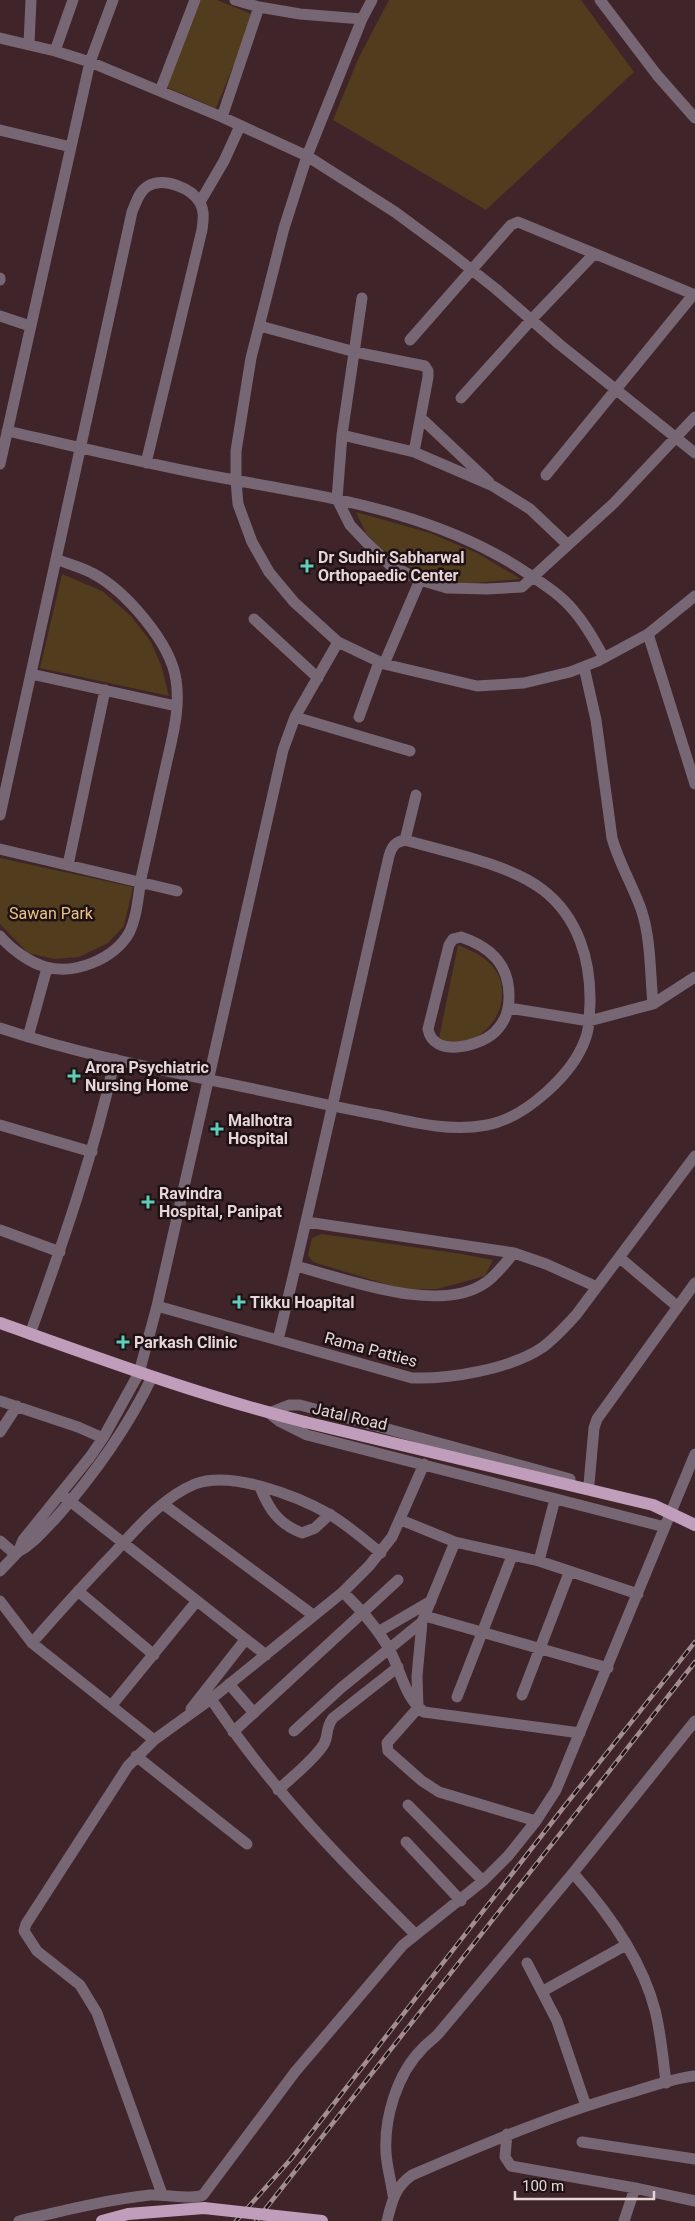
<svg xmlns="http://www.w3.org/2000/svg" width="695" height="2221" viewBox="0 0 695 2221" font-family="Roboto,sans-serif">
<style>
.green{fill:#513c1d}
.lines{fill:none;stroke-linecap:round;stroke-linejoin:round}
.minor{stroke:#776673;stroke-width:11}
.major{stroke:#c09dba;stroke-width:12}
.rail-casing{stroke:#a48d91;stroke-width:4.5}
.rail{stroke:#1e1214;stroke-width:2.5;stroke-dasharray:8;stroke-linecap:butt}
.major-bridge{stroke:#c09dba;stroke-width:12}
.poi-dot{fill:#5eceb8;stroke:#1e1214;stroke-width:2}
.labels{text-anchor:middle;stroke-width:5;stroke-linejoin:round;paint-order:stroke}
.poi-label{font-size:16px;font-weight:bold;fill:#e8d5d8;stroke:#1e1214;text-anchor:start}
.park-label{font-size:16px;fill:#efc282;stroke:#1e1214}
.street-label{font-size:16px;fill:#e8d5d8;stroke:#1e1214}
</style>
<rect width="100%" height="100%" fill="#3f2429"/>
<!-- green -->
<path class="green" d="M201 0H217L254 15 216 108 166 87Z
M389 0H581L634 72 486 210 333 120 359 57Z
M356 512 430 533 477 553 521 579 461 584 410 567 382 551 366 533Z
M62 574 102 591 131 616 151 642 161 665 169 696 40 668Z
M0 858 133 887 124 926 108 943 79 957 54 959 28 953 0 924Z
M458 945C473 951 487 957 496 971 502 979 502 987 502 997 501 1020 481 1039 458 1045 452 1046 444 1044 438 1043Z
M322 1234 462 1254 493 1260 485 1276 437 1289H402L313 1262 308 1255 312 1238Z"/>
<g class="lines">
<!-- minor -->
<path class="minor" d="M372 0 362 19 307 156 284 228 251 358 236 451V481L238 504 252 542 269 572 294 602 338 642 384 664 477 686 524 683 570 672 598 661 648 634 695 596
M600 0 657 75 695 118
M259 7 300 14 362 19
M0 38 55 51 90 62 222 117 307 156 395 212 449 252 496 289 559 344 695 453
M29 44 31 0
M55 51 73 0
M160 91 195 0
M222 117 259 7 235 0
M0 130 71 147
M200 202 224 161 240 126
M0 280V278
M362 298 342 435 337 499 350 525 367 543 390 565 420 580 447 588 487 589 522 587 614 503 695 417
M0 316 30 326
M260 326 355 352 425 366 428 371V377L414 452
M410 340 511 225 518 222 695 295
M461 398 531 320 594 254
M421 418 489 482
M7 431C74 446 140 462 207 475 318 496 434 509 530 575 545 585 562 596 574 611 586 625 595 641 604 658
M342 435 414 452 493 486 530 509 568 545
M0 464 90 62 113 0
M546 475 693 295
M254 619 318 678
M648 634 695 784
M384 664 420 580
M584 667 596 720 612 838C619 863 632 884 641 909 651 938 650 973 653 1004
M31 674 176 706
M295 717 410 751
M359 717 379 662
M0 815 132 212C136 203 139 191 148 186 164 177 192 188 200 203 205 212 203 221 202 230L146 463
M405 840 416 795
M0 849 177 891
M68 865 105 690
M0 936C11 949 30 963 46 967 75 975 114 959 129 933 138 915 138 893 142 874 150 839 157 805 165 770 171 741 181 711 176 680 171 643 125 590 92 573 81 567 68 564 56 559
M461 937C491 947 510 965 509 998 509 1011 505 1022 495 1032 479 1047 433 1058 428 1029L449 945 453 939Z
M509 1008 589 1021 653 1004 695 977
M0 1028C96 1060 197 1076 296 1098 323 1104 351 1110 379 1115 415 1123 451 1132 487 1125 525 1118 574 1074 586 1037 590 1026 589 1015 590 1004 591 960 578 917 543 890 510 864 446 852 405 840 395 842 392 846 389 856 352 1017 317 1179 278 1340
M28 1037 47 968
M0 1125 92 1152
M307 1222 514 1253 546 1264 597 1287
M0 1230 60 1252
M620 1258 678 1307
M296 1266C346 1279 439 1315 485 1283 496 1276 505 1263 514 1253
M157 1306 412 1378C451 1379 511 1369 543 1347 555 1338 566 1326 576 1315L695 1156
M30 1334C63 1243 94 1153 115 1059
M0 1401 78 1427 103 1438
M269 1413 289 1405H300L570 1479
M269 1413 279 1421 307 1435 665 1527
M0 1432 17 1406
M589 1484 594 1428 597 1419 695 1283
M260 1487C269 1510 279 1524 302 1533L315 1528 330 1514
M61 1494 266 1655
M163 1504 313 1615
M401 1520 455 1542 539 1561 638 1594
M0 1541 15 1554
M455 1542 422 1622 417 1676 418 1708 387 1743 388 1751 422 1781 439 1792 536 1821
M18 1552C33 1544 43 1531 55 1519 93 1476 127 1429 152 1377
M539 1561 555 1499
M0 1571 18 1552 23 1540 90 1457 103 1438 139 1373 157 1306 283 750 295 717 338 642
M78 1591 154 1655
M343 1592C360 1609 377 1627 389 1649 401 1670 404 1697 424 1712L580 1733
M0 1601 32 1643 154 1740
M425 1616 608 1668
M378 1632 431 1601
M32 1643C59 1612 86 1582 114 1553 137 1528 163 1497 195 1484 231 1470 297 1496 329 1514 348 1525 364 1540 381 1553
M229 1684 254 1713
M522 1695 569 1573
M457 1697 512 1556
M211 1699C271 1789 339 1858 415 1934
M112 1705 196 1602
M191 1709 245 1640
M294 1731 341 1688 422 1622
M233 1732 398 1580
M136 1756 247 1844
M278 1790C292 1777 314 1760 324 1744 329 1735 325 1728 333 1718L398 1667
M408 1805 483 1881
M406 1842 461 1901
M573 1873C607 1911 642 1960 655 2010 661 2034 663 2058 666 2083
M527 1963 557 2021 586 2106
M543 1991 626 1945
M507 2134 505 2157 511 2166 635 2188 695 2201
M582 2142 695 2159
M162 2194 97 2013 80 1985 37 1951 24 1931 26 1924 128 1766 154 1740 211 1699 343 1592 369 1566 392 1537 424 1464
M393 2195C391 2181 387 2167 386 2153 384 2118 397 2074 422 2049 427 2043 434 2039 439 2033L573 1873 695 1721
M19 2221C62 2211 105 2200 150 2195 164 2194 193 2200 203 2195L295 2072 403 1945 483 1881 508 1856 536 1821 556 1790 695 1454
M387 2221C392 2201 395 2187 412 2175 485 2144 559 2112 636 2091 655 2085 675 2078 695 2076
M624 2221 635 2188"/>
<!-- major -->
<path class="major" d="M0 1323C101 1359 201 1396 305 1422"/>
<!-- rail casing -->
<g class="rail-casing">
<path id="rail" d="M236 2221 291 2159 563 1808 695 1642
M256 2221 695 1662"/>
</g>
<!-- rail -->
<use href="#rail" class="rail"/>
<!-- major-bridge -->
<path class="major-bridge" d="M305 1422 653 1505 695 1525
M102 2221 128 2214 204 2208 322 2221"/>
</g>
<!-- markers -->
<g class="poi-dot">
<path d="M304.5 558.5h5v5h5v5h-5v5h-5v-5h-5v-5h5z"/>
<path d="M71.5 1068.5h5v5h5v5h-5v5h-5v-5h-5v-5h5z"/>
<path d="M214.5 1121.5h5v5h5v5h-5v5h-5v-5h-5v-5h5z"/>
<path d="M145.5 1194.5h5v5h5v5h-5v5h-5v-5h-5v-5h5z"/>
<path d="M236.5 1294.5h5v5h5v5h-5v5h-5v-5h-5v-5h5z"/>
<path d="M120.5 1334.5h5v5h5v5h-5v5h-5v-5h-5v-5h5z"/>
</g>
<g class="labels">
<!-- poi labels -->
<g class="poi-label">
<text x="318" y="563">Dr Sudhir Sabharwal<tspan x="318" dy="18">Orthopaedic Center</tspan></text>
<text x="85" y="1073">Arora Psychiatric<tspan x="85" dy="18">Nursing Home</tspan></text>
<text x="228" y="1126">Malhotra<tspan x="228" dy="18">Hospital</tspan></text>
<text x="159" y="1199">Ravindra<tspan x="159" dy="18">Hospital, Panipat</tspan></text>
<text x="250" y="1308">Tikku Hoapital</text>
<text x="134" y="1348">Parkash Clinic</text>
</g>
<!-- park labels -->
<g class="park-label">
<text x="51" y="919">Sawan Park</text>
</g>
<!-- street labels -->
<g class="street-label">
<text transform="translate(371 1349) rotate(15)" y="6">Rama Patties</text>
<text transform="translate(350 1416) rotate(13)" y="6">Jatal Road</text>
</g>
</g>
<!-- scale -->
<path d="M515 2191v8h139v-8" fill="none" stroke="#e8d5d8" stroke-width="2.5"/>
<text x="522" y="2191" font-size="15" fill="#e8d5d8" stroke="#1e1214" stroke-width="4" paint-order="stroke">100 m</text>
</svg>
